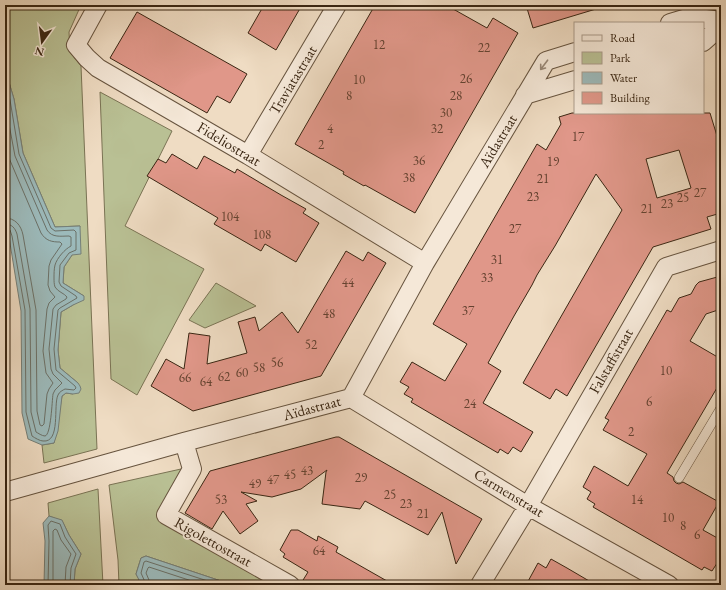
<svg xmlns="http://www.w3.org/2000/svg" width="726" height="590" viewBox="0 0 726 590" font-family="'EB Garamond',serif">
<style>
.green{fill:#b9c094;stroke:#7a7354}
.water{fill:#9cbabb;stroke:#757f78}
.lines{fill:none;stroke-linecap:round;stroke-linejoin:round}
.shore{stroke:#6b7067;stroke-width:1}
.building{fill:#e09789;stroke:#3a2613;fill-rule:evenodd}
.lane-casing{stroke:#67543f;stroke-width:10}
.street-casing{stroke:#67543f;stroke-width:20}
.lane{stroke:#f5e8d8;stroke-width:9}
.street{stroke:#f5e8d8;stroke-width:18}
.oneway{stroke:#988776}
.labels{text-anchor:middle;stroke-width:3.5;stroke-linejoin:round;paint-order:stroke}
.number-label{font-size:13px;fill:#644230}
.street-label{font-size:15px;fill:#3a2613;stroke:#f5e8d8}
</style>
<rect width="100%" height="100%" fill="#efdcc3"/>
<filter id="stains"><feTurbulence type="fractalNoise" baseFrequency=".005" numOctaves="4"/><feColorMatrix values="0 0 0 0 .2 0 0 0 0 .09 0 0 0 0 .02 0 0 0 .5 -.17"/></filter>
<radialGradient id="worn" r=".72"><stop offset=".6" stop-color="#630" stop-opacity="0"/><stop offset="1" stop-color="#630" stop-opacity=".3"/></radialGradient>
<!-- green -->
<path class="green" d="M5 5H81L69 32 70 52 81 66 97 449 44 463 42 445 54 443 62 396 66 393 73 394 78 383 60 368 58 350 61 312 73 305 84 296 63 283 64 267 72 255 80 226 55 227 23 153 14 99 5 69Z
M100 92 172 131 125 226 204 269 137 395 111 379Z
M216 283 256 306 205 328 189 320Z
M181 469 184 470 160 517 277 585H233L146 556 141 558 136 574 141 583 146 585H119L118 560 109 485Z
M98 489 103 585H74L75 569 81 554 69 535 62 521 49 516 48 503Z"/>
<!-- water -->
<path class="water" d="M5 69 14 99 23 153 55 227 80 226 81 254 72 255 64 267 63 283 84 296V300L73 305 61 312 58 350 60 368 78 383 80 386 81 389 79 393 73 394 66 393 62 396 58 431 54 443 42 445 28 439 22 413 21 311 9 237 5 229Z
M49 516 62 520 69 535 81 554 75 569 74 585H44L45 541 43 523Z
M146 556 233 585H146L141 584 136 574 141 558Z"/>
<g class="lines">
<!-- shore -->
<path class="shore" d="M5 83 10 100 19 154 51 228 55 231 74 230 76 232V250L69 253 60 265 59 282 61 286 76 296 77 298 60 308 58 310 54 349 56 370 75 386 76 388 74 390 65 389C63 390 59 392 58 395 53 405 61 443 43 441 40 441 35 438 32 436L26 412 25 310 12 236 10 230 5 229
M5 103 15 156 47 230C52 238 61 236 69 236L71 237V246C65 249 57 258 55 265 54 269 54 274 54 278 54 281 54 284 55 287 58 292 64 293 67 297L66 299 56 305 53 309 49 349 51 369 53 374 62 383 55 390 53 394C52 401 51 435 45 436 42 436 38 433 36 432L31 412 30 309 17 234C15 228 12 224 5 224
M5 136 9 158 41 233C46 241 52 242 60 242L62 244 51 260 49 266 48 285 50 291 55 297 49 303 47 309 43 351 46 373 53 383 49 389 47 394 44 424 42 426 40 425 37 411 36 310 23 235C21 225 15 218 5 218
M48 585 49 541 48 525 51 521 60 524 65 537 76 554 71 568 70 585
M53 585V531L55 529 57 530 61 540 71 554 66 567 65 585
M145 585V582L141 573 144 562 146 561 220 585
M150 585 149 580 146 573 148 568 149 567 204 585"/>
</g>
<!-- building -->
<path class="building" d="M264 5H302L276 50 248 33Z
M375 5H446L487 28 493 18 518 33 415 213 365 185 364 186 343 174 344 172 295 144Z
M526 5H595L596 9 533 28Z
M137 12 247 74 230 103 217 96 207 113 110 58Z
M572 113H710L721 149V213L707 217 711 229 653 247 567 396 556 389 550 399 523 383 622 210 596 174 555 246 537 275 532 285 514 316 488 363 501 371 483 403 533 432 521 452 513 447 508 454 500 449 498 453 411 402 413 399 404 394 409 387 400 382 412 362 445 381 467 344 433 324 537 144 546 150 561 124 559 117ZM679 150 691 188 657 198 646 159Z
M172 154 197 169 204 156 235 173 237 169 281 195 306 209 303 213 319 223 296 262 265 244 261 251 214 224 218 218 147 176 158 159 166 163Z
M346 251 363 261 368 252 386 263 321 376 193 411 151 386 166 359 184 369 189 333 210 336 207 364 247 353 238 322 255 317 259 331 282 312 298 333Z
M721 276V309L706 314 690 341 721 359V381L667 473 673 477 674 481 676 483 679 484 683 482 719 502 703 530 721 540V557L712 571 704 567 702 570 593 507 595 504 587 499 591 492 583 487 594 466 628 486 647 454 603 430 609 420 605 418 667 310 671 312 679 298 691 294 696 285 699 282Z
M336 437H339L482 519 456 564 442 512 428 535 365 501 360 509 322 504 326 472 327 470 301 489 272 497 241 492 257 501 246 504 258 521 240 534 223 511 212 529 185 513 210 471Z
M291 530H298L317 541 318 536 338 547 336 552 394 585H300L308 572 283 557 285 554 280 550Z
M551 559 567 568 596 585H526L538 563 546 568Z"/>
<g class="lines">
<!-- lane casing -->
<g class="lane-casing">
<path id="lane" d="M679 478 721 408"/>
</g>
<!-- street casing -->
<g class="street-casing">
<path id="street" d="M98 5 76 45 87 58 98 68 248 155 425 263
M670 23 690 17 721 21
M703 42 721 26
M525 95 575 80
M248 155 337 5
M351 398 528 506 669 585
M184 442 192 469 166 515 290 585
M5 492 102 465 184 442 351 398 425 263 546 61 575 52
M480 585 528 506 666 267 721 250"/>
</g>
<!-- lane -->
<use href="#lane" class="lane"/>
<!-- street -->
<use href="#street" class="street"/>
</g>
<!-- one-way arrows -->
<defs><path id="oneway-shaft" d="M-6 0H5M1.5-3L5.5 0L1.5 3" fill="none" stroke-width="1.6" stroke-linecap="round" stroke-linejoin="round"/></defs>
<use class="oneway" href="#oneway-shaft" transform="translate(544 65) rotate(127)"/>
<g class="labels">
<!-- number labels -->
<g class="number-label">
<text x="379" y="49">12</text>
<text x="484" y="52">22</text>
<text x="466" y="83">26</text>
<text x="359" y="84">10</text>
<text x="349" y="100">8</text>
<text x="456" y="100">28</text>
<text x="446" y="117">30</text>
<text x="330" y="133">4</text>
<text x="437" y="133">32</text>
<text x="578" y="141">17</text>
<text x="321" y="149">2</text>
<text x="419" y="165">36</text>
<text x="553" y="166">19</text>
<text x="409" y="182">38</text>
<text x="543" y="183">21</text>
<text x="700" y="197">27</text>
<text x="533" y="201">23</text>
<text x="683" y="202">25</text>
<text x="667" y="208">23</text>
<text x="647" y="213">21</text>
<text x="230" y="221">104</text>
<text x="515" y="233">27</text>
<text x="262" y="239">108</text>
<text x="497" y="264">31</text>
<text x="487" y="282">33</text>
<text x="348" y="287">44</text>
<text x="468" y="315">37</text>
<text x="329" y="318">48</text>
<text x="311" y="349">52</text>
<text x="277" y="367">56</text>
<text x="259" y="372">58</text>
<text x="666" y="375">10</text>
<text x="242" y="377">60</text>
<text x="224" y="381">62</text>
<text x="185" y="382">66</text>
<text x="206" y="386">64</text>
<text x="649" y="406">6</text>
<text x="470" y="408">24</text>
<text x="631" y="436">2</text>
<text x="307" y="475">43</text>
<text x="290" y="479">45</text>
<text x="361" y="482">29</text>
<text x="273" y="484">47</text>
<text x="255" y="488">49</text>
<text x="390" y="499">25</text>
<text x="221" y="504">53</text>
<text x="637" y="504">14</text>
<text x="406" y="508">23</text>
<text x="423" y="518">21</text>
<text x="668" y="522">10</text>
<text x="683" y="530">8</text>
<text x="697" y="539">6</text>
<text x="319" y="555">64</text>
</g>
<!-- street labels -->
<g class="street-label">
<text transform="translate(293 80) rotate(-59)" y="5">Traviatastraat</text>
<text transform="translate(498 141) rotate(-59)" y="5">Aïdastraat</text>
<text transform="translate(229 144) rotate(31)" y="5">Fideliostraat</text>
<text transform="translate(611 361) rotate(-60)" y="5">Falstaffstraat</text>
<text transform="translate(312 408) rotate(-15)" y="5">Aïdastraat</text>
<text transform="translate(509 493) rotate(31)" y="5">Carmenstraat</text>
<text transform="translate(213 542) rotate(29)" y="5">Rigolettostraat</text>
</g>
</g>
<!-- margin -->
<rect width="726" height="590" fill="none" stroke="#efdcc3" stroke-width="20"/>
<rect x="6" y="6" width="714" height="578" fill="none" stroke="#3a2613" stroke-width="2"/>
<rect x="10" y="10" width="706" height="570" fill="none" stroke="#3a2613"/>
<!-- legend -->
<rect x="574" y="22" width="130" height="92" fill="#f5e8d8" stroke="#aa9a89"/>
<rect x="582" y="35" width="20" height="6" fill="#f5e8d8" stroke="#aa9a89"/>
<text x="610" y="42" font-size="12" fill="#3a2613">Road</text>
<rect x="582" y="52" width="20" height="12" fill="#b9c094" stroke="#aa9a89"/>
<text x="610" y="62" font-size="12" fill="#3a2613">Park</text>
<rect x="582" y="72" width="20" height="12" fill="#9cbabb" stroke="#aa9a89"/>
<text x="610" y="82" font-size="12" fill="#3a2613">Water</text>
<rect x="582" y="92" width="20" height="12" fill="#e09789" stroke="#aa9a89"/>
<text x="610" y="102" font-size="12" fill="#3a2613">Building</text>
<!-- north arrow -->
<g transform="translate(42 42) rotate(194)" stroke="#f5e8d8" stroke-width="3" paint-order="stroke">
<path d="M0-3L7 15L0 10L-7 15Z" fill="#3a2613"/>
<text y="-6" font-size="11" font-weight="bold" text-anchor="middle" fill="#3a2613">N</text>
</g>
<rect width="100%" height="100%" filter="url(#stains)"/>
<rect width="100%" height="100%" fill="url(#worn)"/>
</svg>
